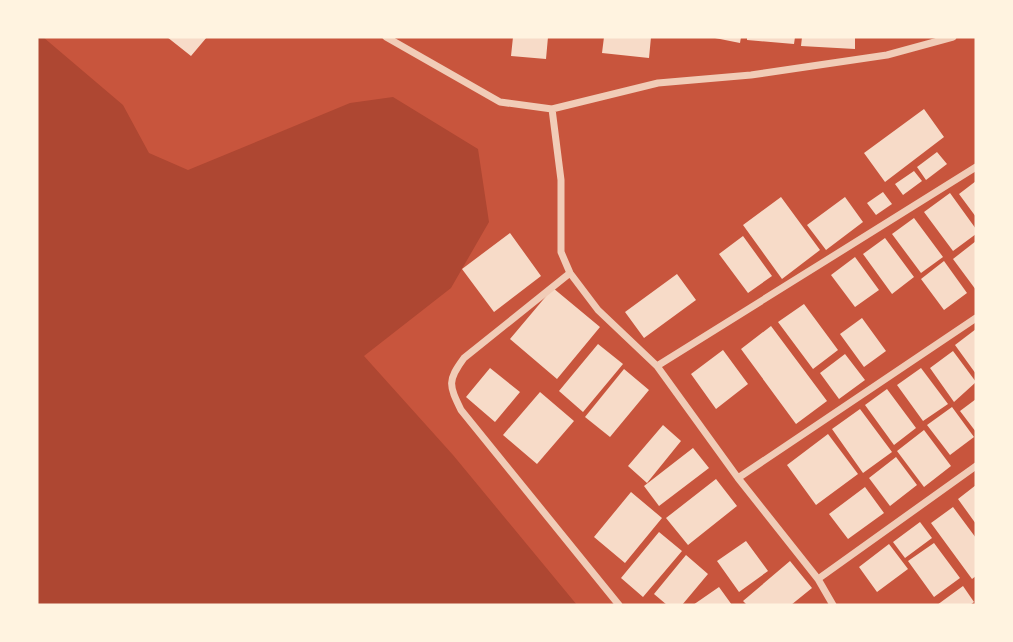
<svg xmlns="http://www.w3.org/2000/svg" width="1013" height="642" viewBox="0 0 1013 642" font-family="Barlow,sans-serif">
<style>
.green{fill:#ae4732}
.building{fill:#f7dbc8}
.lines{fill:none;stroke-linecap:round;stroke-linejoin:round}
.minor{stroke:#f1ccb7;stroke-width:7}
</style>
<rect width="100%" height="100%" fill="#c8553d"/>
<!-- green -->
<path class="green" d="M37 37H43L123 105 149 153 188 170 350 103 393 97 478 149 489 222 451 288 364 356 453 455 577 605H37Z"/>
<!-- building -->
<path class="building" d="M167 37H207L191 56Z
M513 37H548L546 59 511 56Z
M604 37H651L649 58 602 53Z
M710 37H741L740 43Z
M747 37H795L794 44 747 40Z
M802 37H855V49L801 46Z
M924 109 944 137 885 182 864 153Z
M937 152 947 164 926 180 917 167Z
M914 171 922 181 903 195 895 184Z
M976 181V217L959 194Z
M883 192 892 204 876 215 867 203Z
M950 193 976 229V234L953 251 924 212Z
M781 197 820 250 782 279 743 225Z
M845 197 863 222 826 250 807 225Z
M914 218 943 257 921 273 892 234Z
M510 233 541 276 494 312 462 269Z
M743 236 772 276 748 293 719 254Z
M885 238 914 277 892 294 863 254Z
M976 241V290L953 259Z
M855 257 879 290 855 307 831 275Z
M944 261 967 293 944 310 921 279Z
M677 274 696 300 644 338 625 312Z
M553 288 600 327 557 379 510 339Z
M804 304 838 350 813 369 778 322Z
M862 318 886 351 864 367 840 334Z
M771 326 827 401 796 424 741 349Z
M976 329V374L955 345Z
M598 344 623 364 583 412 559 391Z
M723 350 748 384 716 409 691 374Z
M953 351 976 382 954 402 930 368Z
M845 354 865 380 839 399 820 373Z
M490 368 520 392 495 422 466 397Z
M921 368 948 404 923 421 897 385Z
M624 369 649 390 610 437 585 417Z
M887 389 916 428 894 445 865 405Z
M540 392 574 421 537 464 503 435Z
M976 399V432L960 411Z
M952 407 974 437 950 455 927 425Z
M860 409 892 452 863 473 832 429Z
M663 425 681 441 647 483 628 466Z
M924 430 951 466 924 487 897 451Z
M828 434 858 474 816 505 787 465Z
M693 448 709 468 659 506 644 486Z
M896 457 917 485 890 506 869 478Z
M716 479 737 506 688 545 666 518Z
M976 485V524L958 499Z
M865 487 884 513 848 539 829 514Z
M631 492 662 518 625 563 594 537Z
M953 507 976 538V576L972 579 931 523Z
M920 522 932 538 905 558 893 542Z
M659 532 682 551 643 597 621 578Z
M746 541 768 571 739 592 717 561Z
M934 543 960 578 934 597 908 561Z
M889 544 908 569 877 592 859 567Z
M686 555 708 574 682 605H667L654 594Z
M790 561 812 588 791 605H747L743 601Z
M963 586 974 602 970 605H937Z
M719 587 732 605H693Z"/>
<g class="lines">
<!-- minor -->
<path class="minor" d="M386 37 500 102 552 109 658 83 751 75 887 55 953 37
M552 109 561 180V252L570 273 598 310 657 366 738 478 818 579 833 605
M570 273 464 358C447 381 449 385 461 410L619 605
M657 366 976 167
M738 478 976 318
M818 579 976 466"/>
</g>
<!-- border -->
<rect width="1013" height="642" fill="none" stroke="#fff3e0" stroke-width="77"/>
</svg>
